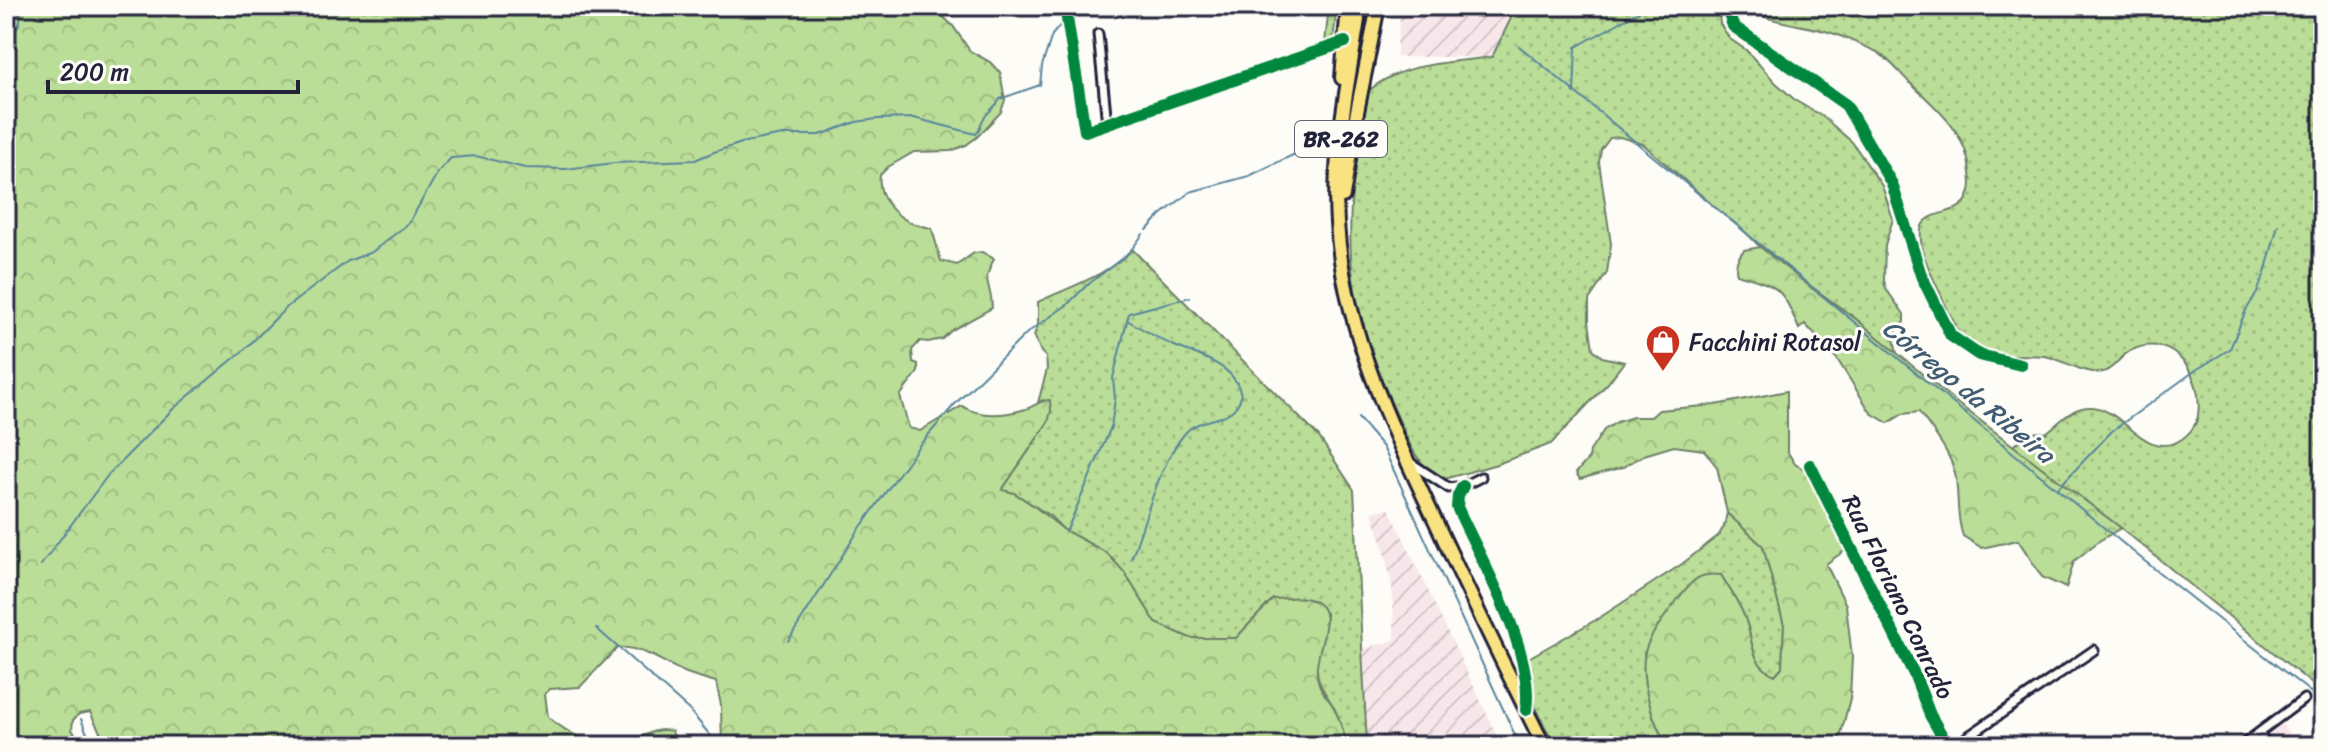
<svg xmlns="http://www.w3.org/2000/svg" width="2329" height="752" viewBox="0 0 2329 752" font-family="Sriracha,sans-serif">
<style>
.built{fill:#f8e7ea}
.industrial{fill:url(#industrial-furrows)}
.grass{fill:url(#grass-dots);stroke:#6e8069;stroke-width:2}
.forest{fill:url(#forest-crowns);stroke:#6e8069;stroke-width:2}
.lines{fill:none;stroke-linecap:round;stroke-linejoin:round}
.stream{stroke:#59859d;stroke-width:2}
.street-casing{stroke:#22223b;stroke-width:13}
.highway-casing{stroke:#22223b;stroke-width:18}
.street{stroke:#fdfcf7;stroke-width:7}
.highway{stroke:#f8e281;stroke-width:12}
.cycleway-casing{stroke:#fdfcf7;stroke-width:17}
.cycleway{stroke:#00873e;stroke-width:12}
.labels{text-anchor:middle;stroke-width:6;stroke-linejoin:round;paint-order:stroke}
.shield{fill:#fdfcf7;stroke:#646373;stroke-width:2}
.shield-label{font-size:22px;font-weight:bold;fill:#22223b}
.poi-label{font-size:24px;fill:#22223b;stroke:#fdfcf7;text-anchor:start}
.street-label{font-size:24px;fill:#22223b;stroke:#fdfcf7}
.water-label{font-size:26px;font-style:italic;fill:#425c74;stroke:#fdfcf7}
</style>
<defs>
<pattern id="industrial-furrows" width="10" height="10" patternUnits="userSpaceOnUse" patternTransform="scale(2)"><rect width="10" height="10" fill="#f8e7ea"/><path d="M-1 1l2-2M0 10L10 0M9 11l2-2" fill="none" stroke="#d4c6ca"/></pattern>
<pattern id="grass-dots" width="8" height="8" patternUnits="userSpaceOnUse" patternTransform="scale(2)"><rect width="8" height="8" fill="#badd97"/><path d="M2 2h.1M6 6h.1" fill="none" stroke="#a0bd83" stroke-width="1.8" stroke-linecap="round"/></pattern>
<pattern id="forest-crowns" width="20" height="18" patternUnits="userSpaceOnUse" patternTransform="scale(2)"><rect width="20" height="18" fill="#badd97"/><path d="M2 6a3 3 0 1 1 6 0M12 15a3 3 0 1 1 6 0" fill="none" stroke="#a0bd83"/></pattern>
</defs>
<rect width="100%" height="100%" fill="#fdfcf7"/>
<filter id="ink" filterUnits="userSpaceOnUse"><feTurbulence type="fractalNoise" baseFrequency=".0125" numOctaves="2"/><feDisplacementMap in="SourceGraphic" scale="16" xChannelSelector="R" yChannelSelector="G"/><feConvolveMatrix kernelMatrix="1 2 1 2 8 2 1 2 1" color-interpolation-filters="sRGB"/></filter>
<g filter="url(#ink)">
<!-- built -->
<path class="built" d="M2282 724 2298 746H2271L2265 737Z"/>
<!-- industrial -->
<path class="industrial" d="M1401 6H1517L1492 57H1396Z
M1389 508 1502 746H1367L1362 649 1395 640 1392 587 1384 549 1372 512Z"/>
<!-- grass -->
<path class="grass" d="M1329 6H1337L1332 50 1317 51 1325 43Z
M1517 6H1725L1719 13 1720 24 1730 39 1746 50 1775 82 1796 101 1822 116 1852 142 1882 186 1893 219 1885 245 1884 280 1886 289 1904 314V322C1893 333 1893 338 1897 353L1856 319 1778 262C1771 255 1764 250 1757 244 1746 233 1739 224 1725 216L1643 144 1620 137 1610 138 1601 150 1599 162 1611 244 1607 273 1589 300V322L1593 349 1602 357 1624 362 1608 383 1551 444 1497 464 1441 480C1412 460 1409 441 1395 411 1379 374 1363 335 1356 296 1343 230 1355 161 1363 96 1397 62 1447 63 1492 57Z
M1740 6H2323V693L2121 528 2013 446C2023 436 2032 430 2046 433 2061 422 2071 406 2092 407 2124 409 2146 463 2182 439 2191 432 2196 426 2198 415 2204 376 2173 331 2132 350 2120 355 2115 369 2103 372 2086 376 2063 359 2045 356 2020 353 1992 360 1968 345 1960 339 1927 266 1923 253 1921 246 1919 230 1923 224 1934 209 1960 216 1968 197 1972 189 1971 181 1970 173 1968 132 1935 107 1908 81 1899 72 1888 58 1877 52 1863 46 1847 38 1832 33 1809 26 1785 24 1762 16 1754 14 1747 9 1740 6Z
M1132 249 1319 437 1354 490 1367 746H1347C1344 734 1340 721 1335 710 1328 695 1317 686 1317 669 1316 649 1327 633 1326 613L1304 598 1273 599 1236 638H1190L1156 623 1124 572 1107 553 1064 530 1050 516 1014 493 1002 490 1048 422 1043 400 1038 403 1047 369 1046 357 1041 352 1034 335 1038 325V302C1071 286 1106 277 1132 249Z
M1727 513 1763 546 1784 625 1782 667 1775 675C1751 666 1753 642 1746 621 1741 605 1730 590 1721 575L1644 654C1647 688 1648 718 1668 746H1554L1516 665 1599 618 1682 564 1719 535 1724 526Z"/>
<!-- forest -->
<path class="forest" d="M6 6H932L953 26 970 51 990 62 1000 72 1005 100 1001 112 977 137 966 145 951 151 914 152 888 167 880 175C877 197 894 216 914 224 920 226 926 226 932 229L941 261 957 265 974 253 982 252 994 259C980 286 992 282 992 308L952 330 942 339 928 342 920 341 912 350 913 362 918 364V372L900 396 909 428 920 431 962 406C980 418 1006 415 1026 409 1035 406 1040 400 1050 400L1051 411 1048 422 1002 490 1014 493 1034 506 1064 530 1107 553 1124 572 1156 623 1190 638H1236L1273 599C1283 599 1295 596 1304 598 1350 606 1307 654 1319 684 1322 693 1331 701 1335 710 1341 722 1344 734 1347 746H722L721 705 716 682C705 679 694 676 684 672 661 662 643 646 617 648L580 687 550 689 545 694 548 717C569 734 585 743 612 742 619 742 623 744 630 742 646 736 654 727 672 731L674 737 670 746H107L90 712 79 714 73 720 72 730 85 746H6Z
M1760 247 1814 290 1856 319 1956 402 2121 528 2099 541 2074 561 2066 588 2042 577 2018 540 1982 548 1963 536C1956 516 1959 499 1956 479 1953 455 1933 431 1919 412L1903 414 1888 423 1871 413 1837 359 1805 324 1799 329C1781 286 1780 287 1737 274 1734 265 1738 257 1744 250Z
M1787 391V451L1795 464 1805 470 1833 520 1851 536 1854 544 1826 564 1846 605 1852 657 1850 698 1838 746H1668C1653 724 1639 679 1645 652 1650 633 1666 616 1677 600 1691 582 1697 572 1721 575 1730 590 1741 605 1746 621 1753 641 1751 666 1775 675L1782 667 1784 625 1763 546 1727 513 1717 467 1704 450 1674 446 1644 455 1623 467 1580 479 1576 473 1589 458 1590 451 1604 430 1617 422 1633 417H1651L1659 410 1715 405Z"/>
<g class="lines">
<!-- stream -->
<path class="stream" d="M1073 14 1077 11
M1519 46 2142 559 2323 702
M6 48 20 22 21 6
M1574 93 1576 47 1649 6
M1147 230 1161 215 1190 192 1249 176 1297 153 1306 157
M1127 320C1142 329 1157 338 1172 345 1198 356 1236 364 1241 396 1234 424 1202 415 1186 432 1159 462 1146 521 1131 559
M1358 418 1383 447 1520 746
M2058 488 2112 431 2196 370 2230 349 2246 310 2257 293 2265 273 2278 225
M1067 530 1111 427 1115 399 1113 378 1129 313 1190 297
M41 565 108 475 173 409 244 350 287 307 348 261 372 252 409 223 438 172 451 158 476 156 525 168 566 169 614 163 695 160 714 152 745 142 783 135H820L856 122 877 119 914 118 976 134C981 129 980 123 984 118 989 110 995 108 1000 99L1040 85 1042 66 1052 35 1063 22
M596 628 690 711 719 746
M788 641 858 531 918 447 955 404 1027 333 1067 305 1086 286 1129 253 1143 234
M81 719 92 746"/>
<!-- street casing -->
<g class="street-casing">
<path id="street" d="M1065 6 1085 131 1345 42
M1726 6 1733 26 1846 105 1892 184 1921 275 1951 336 1979 355 2021 365
M1098 34 1107 124
M1408 461 1449 488 1463 486 1481 477
M1810 465 1915 676 1930 715 1948 746
M1463 486 1458 496 1457 507C1480 558 1535 652 1526 707
M2260 734 2268 746
M1954 746 2094 650
M2241 746 2304 699"/>
</g>
<!-- highway casing -->
<g class="highway-casing">
<path id="highway" d="M1360 6C1350 77 1332 151 1337 223 1343 326 1390 425 1433 516 1469 593 1506 670 1544 746
M1342 78 1348 6
M1343 196 1355 122 1378 6"/>
</g>
<!-- street -->
<use href="#street" class="street"/>
<!-- highway -->
<use href="#highway" class="highway"/>
<!-- cycleway casing -->
<g class="cycleway-casing">
<path id="cycleway" d="M1065 6 1085 131 1345 42
M1726 6 1733 26 1846 105 1892 184 1921 275 1951 336 1979 355 2021 365
M1810 465 1915 676 1930 715 1948 746
M1463 486 1458 496 1457 507C1481 560 1535 651 1526 710"/>
</g>
<!-- cycleway -->
<use href="#cycleway" class="cycleway"/>
</g>
</g>
<!-- icons -->
<defs>
<g id="shop-pin" transform="scale(1.8)"><path d="M0 17L-7.5 6A9.5 9.5 0 1 1 7.5 6Z" fill="#c8321e" stroke="#fdfcf7"/><path d="M-5-2.5h2.3a2.7 3.5 0 0 1 5.4 0H5L5.5 6h-11ZM-1.5-2.5h3a1.5 2.3 0 0 0-3 0Z" fill="#fff"/></g>
</defs>
<g fill-rule="evenodd">
<use href="#shop-pin" x="1663" y="342"/>
</g>
<g class="labels">
<!-- shield labels -->
<rect class="shield" x="1295" y="121" width="92" height="36" rx="6"/>
<g class="shield-label">
<text x="1341" y="147">BR-262</text>
</g>
<!-- poi labels -->
<g class="poi-label">
<text x="1689" y="350">Facchini Rotasol</text>
</g>
<!-- street labels -->
<g class="street-label">
<text transform="translate(1898 597) rotate(64)" y="8">Rua Floriano Conrado</text>
</g>
<!-- water labels -->
<g class="water-label">
<text transform="translate(1969 391) rotate(39)" y="9">Córrego da Ribeira</text>
</g>
</g>
<!-- margin -->
<rect width="2329" height="752" fill="none" stroke="#fdfcf7" stroke-width="32"/>
<rect x="16" y="16" width="2297" height="720" fill="none" stroke="#22223b" stroke-width="3" filter="url(#ink)"/>
<!-- scale -->
<path d="M48 80v12h250v-12" fill="none" stroke="#22223b" stroke-width="4"/>
<text x="60" y="80" font-size="24" fill="#22223b" stroke="#fdfcf7" stroke-width="6" paint-order="stroke">200 m</text>
</svg>
